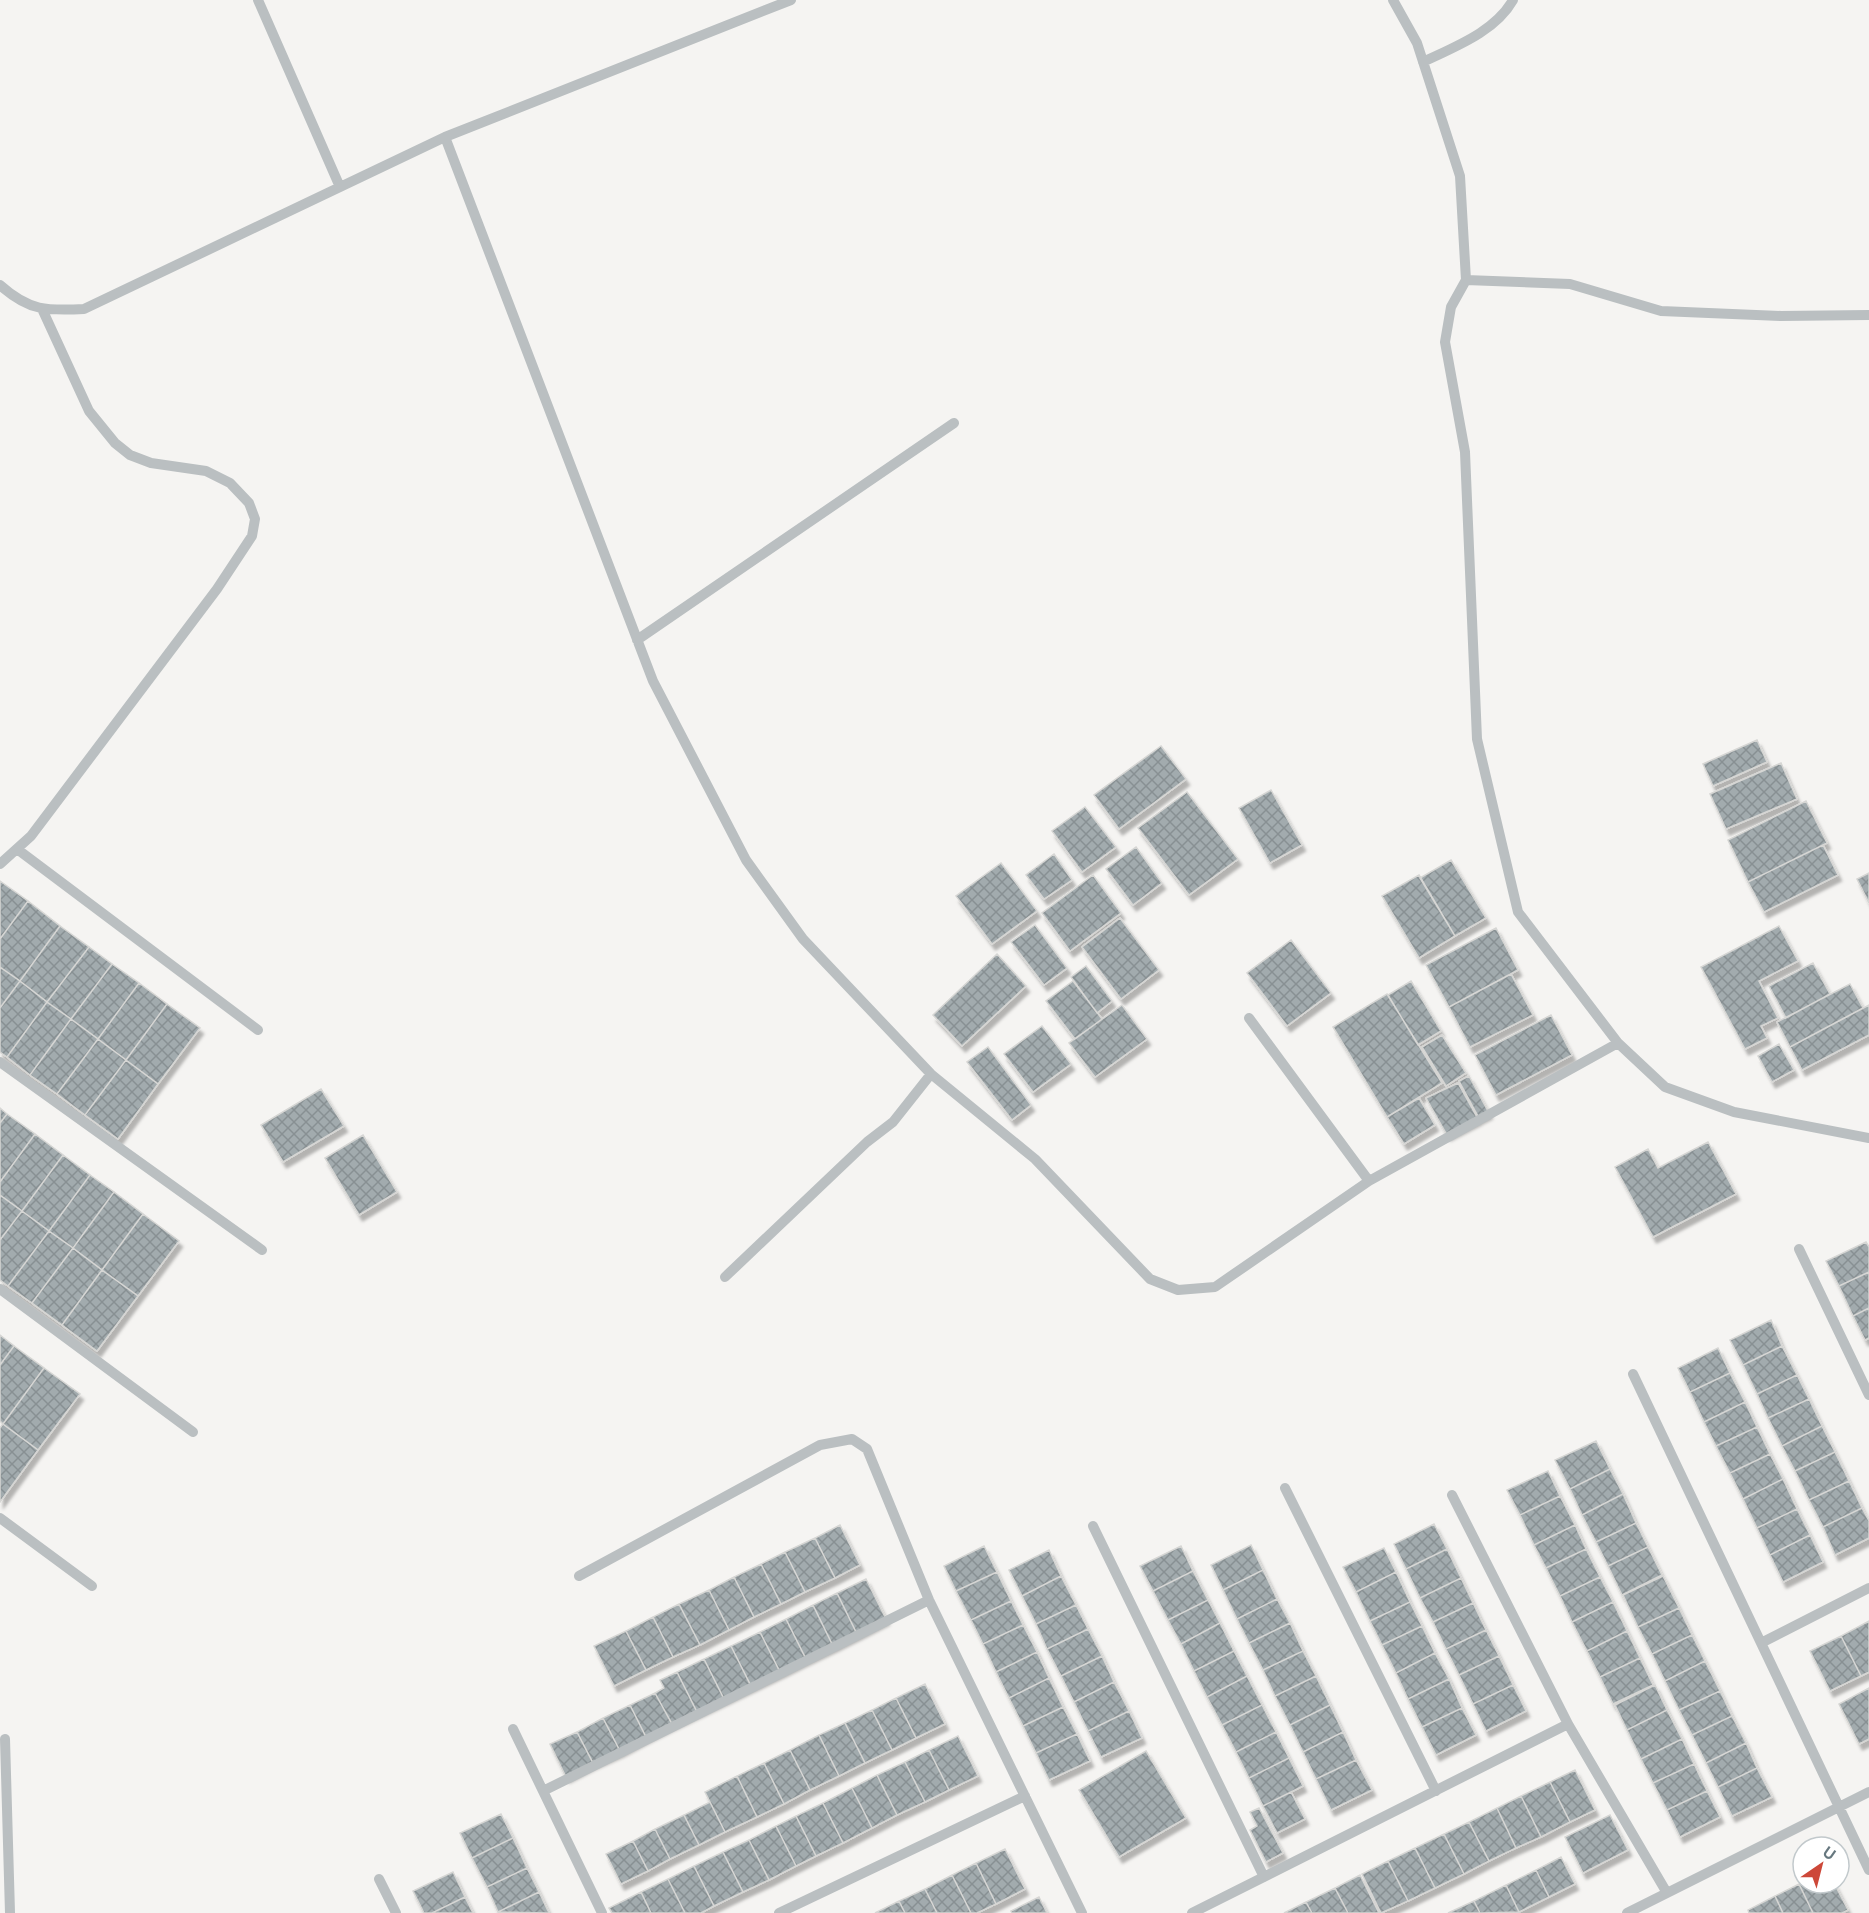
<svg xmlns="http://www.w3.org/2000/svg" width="1869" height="1913" viewBox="0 0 1869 1913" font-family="Figtree,sans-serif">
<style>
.building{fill:url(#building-cross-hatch);stroke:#d6d6d4;stroke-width:1.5;filter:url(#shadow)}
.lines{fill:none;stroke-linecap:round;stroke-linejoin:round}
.minor{stroke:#babfc1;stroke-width:10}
</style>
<defs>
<pattern id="building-cross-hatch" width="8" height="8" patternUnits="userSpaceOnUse" patternTransform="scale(1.5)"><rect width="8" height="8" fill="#a2abae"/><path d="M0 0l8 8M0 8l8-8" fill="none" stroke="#889093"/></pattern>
<filter id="shadow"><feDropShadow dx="3.5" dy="6" stdDeviation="1.5" flood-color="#0004"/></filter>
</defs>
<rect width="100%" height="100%" fill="#f5f4f2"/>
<!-- building -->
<path class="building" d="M1757 740 1767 762 1713 786 1703 764Z
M1161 746 1186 779 1119 829 1094 795Z
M1781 763 1797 799 1726 829 1710 794Z
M1271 790 1302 845 1270 863 1239 808Z
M1187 792 1238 859 1189 895 1138 828Z
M1806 801 1827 843 1748 882 1728 840Z
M1085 807 1116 847 1082 872 1052 831Z
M1823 845 1838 875 1764 912 1748 882Z
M1136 847 1162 883 1133 905 1106 869Z
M1054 854 1072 880 1044 899 1026 875Z
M1451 860 1486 918 1455 936 1420 878Z
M1001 863 1037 911 992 944 956 896Z
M1869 873V903L1857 879Z
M1093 875 1121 913 1070 951 1042 913Z
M1419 875 1455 936 1419 958 1382 896Z
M0 881 28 901 0 939Z
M28 901 60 926 20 981 0 967V939Z
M1120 918 1159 970 1121 999 1082 947Z
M1035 925 1067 968 1044 985 1011 942Z
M60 926 89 947 47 1002 20 981Z
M1779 926 1798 961 1759 981 1778 1018 1761 1026 1767 1038 1745 1049 1701 967Z
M1496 928 1518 970 1449 1007 1426 965Z
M1291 940 1331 993 1287 1026 1247 973Z
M89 947 112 964 71 1019 47 1002Z
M997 954 1026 986 962 1046 933 1015Z
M1813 963 1830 994 1786 1018 1769 986Z
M112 964 139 983 98 1039 71 1019Z
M1086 966 1112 1001 1097 1013 1071 977Z
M0 967 20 981 0 1008Z
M1511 974 1533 1015 1470 1047 1449 1007Z
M20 981 47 1002 7 1057 0 1052V1008Z
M1073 981 1102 1019 1075 1039 1046 1001Z
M1411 981 1441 1031 1418 1045 1388 995Z
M139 983 167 1004 126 1060 98 1039Z
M1850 984 1863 1008 1790 1047 1777 1022Z
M1387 994 1442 1083 1387 1117 1333 1027Z
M47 1002 71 1019 30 1075 7 1057Z
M167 1004 200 1028 158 1084 126 1060Z
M1122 1005 1147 1039 1095 1077 1069 1043Z
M1869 1005V1035L1802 1070 1790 1047Z
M1551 1015 1572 1055 1496 1095 1475 1055Z
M71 1019 98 1039 57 1094 30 1075Z
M1042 1026 1071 1064 1033 1092 1004 1054Z
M1442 1035 1466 1073 1446 1086 1422 1047Z
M98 1039 126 1060 85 1115 57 1094Z
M1779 1044 1794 1070 1772 1082 1758 1056Z
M988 1047 1031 1105 1012 1120 967 1062Z
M126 1060 158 1084 118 1139 85 1115Z
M1469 1076 1489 1113 1479 1118 1459 1081Z
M1458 1083 1478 1119 1447 1135 1426 1098Z
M321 1089 344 1126 283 1162 261 1125Z
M1419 1098 1435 1125 1404 1144 1387 1117Z
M0 1108 7 1114 0 1123Z
M7 1114 35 1134 0 1182V1123Z
M35 1134 63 1155 22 1211 0 1195V1182Z
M363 1135 397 1192 359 1215 325 1158Z
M1708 1142 1736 1194 1653 1237 1615 1167 1648 1149 1658 1168Z
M63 1155 90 1175 49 1231 22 1211Z
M90 1175 114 1192 73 1248 49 1231Z
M114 1192 143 1214 102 1270 73 1248Z
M0 1195 22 1211 0 1240Z
M22 1211 49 1231 8 1286 0 1280V1240Z
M143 1214 179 1241 138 1296 102 1270Z
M49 1231 73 1248 32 1303 8 1286Z
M1866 1242 1869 1247V1272L1839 1286 1826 1261Z
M73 1248 102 1270 62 1325 32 1303Z
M102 1270 138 1296 97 1351 62 1325Z
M1869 1272V1308L1853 1316 1839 1286Z
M1869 1308V1338L1865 1340 1853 1316Z
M1771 1320 1782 1346 1743 1365 1730 1340Z
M0 1335 14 1346 0 1365Z
M14 1346 44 1368 3 1424 0 1421V1365Z
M1782 1346 1797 1375 1757 1394 1743 1365Z
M1718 1348 1730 1373 1690 1392 1678 1368Z
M44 1368 80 1394 38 1450 3 1424Z
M1730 1373 1745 1402 1704 1422 1690 1392Z
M1797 1375 1809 1399 1768 1418 1757 1394Z
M1809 1399 1822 1426 1782 1446 1768 1418Z
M1745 1402 1757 1427 1716 1446 1704 1422Z
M3 1424 38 1450 0 1502V1428Z
M1822 1426 1835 1452 1795 1471 1782 1446Z
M1757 1427 1770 1454 1730 1473 1716 1446Z
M1596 1441 1610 1469 1570 1489 1555 1460Z
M1835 1452 1849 1481 1809 1500 1795 1471Z
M1770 1454 1783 1479 1743 1499 1730 1473Z
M1610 1469 1623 1494 1582 1515 1570 1489Z
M1548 1471 1560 1496 1520 1515 1507 1490Z
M1783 1479 1797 1509 1757 1528 1743 1499Z
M1849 1481 1862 1508 1823 1527 1809 1500Z
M1623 1494 1636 1523 1596 1542 1582 1515Z
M1560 1496 1575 1525 1534 1545 1520 1515Z
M1862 1508 1869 1521V1538L1835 1555 1823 1527Z
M1797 1509 1810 1535 1770 1555 1757 1528Z
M1636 1523 1648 1547 1608 1566 1596 1542Z
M1434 1524 1447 1549 1406 1569 1394 1544Z
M840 1525 860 1565 835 1578 815 1538Z
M1575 1525 1586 1549 1546 1568 1534 1545Z
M1810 1535 1823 1562 1783 1582 1770 1555Z
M815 1538 835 1578 805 1592 785 1552Z
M1251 1545 1263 1570 1223 1590 1211 1565Z
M984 1546 997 1572 956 1591 944 1566Z
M1181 1546 1193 1571 1153 1591 1140 1566Z
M1648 1547 1662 1575 1622 1595 1608 1566Z
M1384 1548 1396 1572 1356 1592 1343 1567Z
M1447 1549 1461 1578 1420 1598 1406 1569Z
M1586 1549 1600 1577 1560 1596 1546 1568Z
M1049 1550 1061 1576 1022 1596 1009 1570Z
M785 1552 805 1592 781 1604 761 1564Z
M761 1564 781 1604 754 1617 734 1577Z
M1263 1570 1277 1599 1237 1619 1223 1590Z
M1193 1571 1208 1600 1168 1620 1153 1591Z
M997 1572 1011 1601 971 1620 956 1591Z
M1396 1572 1410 1602 1370 1621 1356 1592Z
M1061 1576 1076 1605 1036 1624 1022 1596Z
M1663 1576 1679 1608 1638 1627 1623 1595Z
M734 1577 754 1617 729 1630 709 1590Z
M1600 1577 1613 1602 1572 1622 1560 1596Z
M1461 1578 1473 1603 1433 1622 1420 1598Z
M866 1579 886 1619 857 1634 837 1593Z
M709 1590 729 1630 700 1645 679 1604Z
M837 1593 857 1634 833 1646 813 1605Z
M1277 1599 1290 1623 1249 1643 1237 1619Z
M1208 1600 1220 1623 1181 1644 1168 1620Z
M1011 1601 1023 1625 983 1644 971 1620Z
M1410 1602 1422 1626 1382 1645 1370 1621Z
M1613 1602 1627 1631 1587 1651 1572 1622Z
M1473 1603 1486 1630 1446 1649 1433 1622Z
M679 1604 700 1645 673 1657 653 1617Z
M813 1605 833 1646 806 1659 786 1619Z
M1076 1605 1088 1629 1047 1649 1036 1624Z
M1679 1608 1692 1635 1652 1654 1638 1627Z
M653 1617 673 1657 646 1670 626 1631Z
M786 1619 806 1659 780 1672 760 1632Z
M1869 1621V1672L1861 1676 1841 1636Z
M1220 1623 1234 1651 1194 1671 1181 1644Z
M1290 1623 1303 1651 1263 1670 1249 1643Z
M1023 1625 1037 1652 996 1672 983 1644Z
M1422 1626 1435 1653 1396 1673 1382 1645Z
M1088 1629 1102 1656 1061 1676 1047 1649Z
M1486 1630 1499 1656 1459 1675 1446 1649Z
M626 1631 646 1670 614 1686 594 1646Z
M1627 1631 1640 1658 1600 1677 1587 1651Z
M760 1632 780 1672 751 1686 731 1646Z
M1692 1635 1705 1661 1665 1681 1652 1654Z
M1841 1636 1861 1676 1830 1691 1810 1651Z
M731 1646 751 1686 724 1699 704 1659Z
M1234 1651 1247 1676 1207 1697 1194 1671Z
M1303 1651 1316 1676 1275 1696 1263 1670Z
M1037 1652 1049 1678 1009 1698 996 1672Z
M1435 1653 1449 1679 1408 1699 1396 1673Z
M1102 1656 1114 1682 1074 1702 1061 1676Z
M1499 1656 1513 1685 1473 1704 1459 1675Z
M1640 1658 1653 1685 1613 1704 1600 1677Z
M704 1659 724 1699 697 1712 677 1672Z
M1705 1661 1720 1691 1679 1710 1665 1681Z
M677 1672 697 1712 672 1724 655 1693 664 1688 660 1680Z
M1247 1676 1262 1705 1222 1725 1207 1697Z
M1316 1676 1330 1705 1290 1725 1275 1696Z
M1049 1678 1063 1707 1023 1726 1009 1698Z
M1449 1679 1462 1708 1422 1727 1408 1699Z
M1114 1682 1129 1711 1088 1731 1074 1702Z
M925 1684 945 1724 916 1738 896 1698Z
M1513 1685 1526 1711 1486 1731 1473 1704Z
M1655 1685 1667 1710 1627 1730 1615 1705Z
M1869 1688V1739L1859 1744 1839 1704Z
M1720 1691 1732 1716 1692 1735 1679 1710Z
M655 1693 672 1724 646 1737 630 1705Z
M896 1698 916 1738 892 1750 872 1710Z
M630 1705 646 1737 620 1751 603 1718Z
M1262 1705 1276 1732 1236 1752 1222 1725Z
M1330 1705 1343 1732 1303 1752 1290 1725Z
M1063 1707 1077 1734 1036 1753 1023 1726Z
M1462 1708 1476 1735 1436 1755 1422 1727Z
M872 1710 892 1750 865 1763 845 1723Z
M1667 1710 1682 1739 1641 1759 1627 1730Z
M1129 1711 1142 1738 1101 1757 1088 1731Z
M1732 1716 1746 1743 1706 1763 1692 1735Z
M603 1718 620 1751 593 1763 577 1732Z
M845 1723 865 1763 839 1776 819 1735Z
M577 1732 593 1763 566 1777 550 1744Z
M1276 1732 1289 1758 1249 1778 1236 1752Z
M1343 1732 1356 1760 1316 1779 1303 1752Z
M1077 1734 1090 1761 1049 1780 1036 1753Z
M819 1735 839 1776 810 1790 790 1750Z
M958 1736 978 1776 949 1790 929 1750Z
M1682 1739 1694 1764 1653 1783 1641 1759Z
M1746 1743 1757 1768 1718 1787 1706 1763Z
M790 1750 810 1790 784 1804 764 1763Z
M929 1750 949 1790 925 1802 905 1762Z
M1146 1751 1186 1818 1119 1857 1079 1790Z
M1289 1758 1303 1786 1263 1806 1249 1778Z
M1356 1760 1372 1790 1331 1810 1316 1779Z
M905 1762 925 1802 897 1815 877 1775Z
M764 1763 784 1804 757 1817 737 1776Z
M1694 1764 1707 1791 1667 1810 1653 1783Z
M1757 1768 1772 1797 1732 1816 1718 1787Z
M1575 1770 1595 1810 1570 1822 1550 1782Z
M877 1775 897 1815 872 1828 852 1788Z
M737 1776 757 1817 725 1832 705 1792Z
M1550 1782 1570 1822 1541 1837 1521 1796Z
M852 1788 872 1828 843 1843 823 1803Z
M1707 1791 1720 1817 1680 1837 1667 1810Z
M1291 1792 1305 1819 1277 1833 1263 1806Z
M1521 1796 1541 1837 1516 1848 1497 1808Z
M710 1802 725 1832 699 1845 684 1815Z
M823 1803 843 1843 816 1856 796 1816Z
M1259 1808 1283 1853 1266 1862 1250 1830 1257 1826 1250 1812Z
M1497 1808 1516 1848 1489 1861 1469 1822Z
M501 1814 513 1838 472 1858 460 1833Z
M684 1815 699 1845 670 1859 655 1829Z
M1610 1815 1628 1850 1583 1873 1565 1837Z
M796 1816 816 1856 796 1866 776 1826Z
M1469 1822 1489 1861 1464 1874 1444 1834Z
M776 1826 796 1866 769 1880 749 1840Z
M655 1829 670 1859 648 1871 633 1841Z
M1444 1834 1464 1874 1435 1888 1415 1848Z
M513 1838 527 1868 487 1887 472 1858Z
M749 1840 769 1880 743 1892 723 1852Z
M633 1841 648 1871 621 1884 606 1854Z
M1415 1848 1435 1888 1408 1901 1388 1861Z
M1005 1849 1025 1889 996 1904 976 1863Z
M723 1852 743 1892 714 1906 694 1866Z
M1561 1857 1575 1884 1549 1897 1536 1870Z
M1388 1861 1408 1901 1381 1913 1362 1874Z
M976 1863 996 1904 977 1913H971L952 1875Z
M694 1866 714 1906 701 1913H685L668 1879Z
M527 1868 539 1892 498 1912 487 1887Z
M1536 1870 1549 1897 1519 1912 1506 1885Z
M453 1872 465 1897 432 1913H424L413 1891Z
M952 1875 971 1913H937L925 1889Z
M1360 1875 1379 1913H1348L1335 1888Z
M668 1879 685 1913H651L641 1892Z
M1803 1882 1834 1883 1848 1910 1842 1913H1813L1799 1884Z
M1799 1884 1813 1913H1783L1775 1896Z
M1506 1885 1519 1912 1480 1913 1474 1901Z
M1335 1888 1348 1913H1312L1306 1902Z
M925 1889 937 1913H905L899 1901Z
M539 1892 549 1913 498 1912Z
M641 1892 651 1913H612L609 1908Z
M1775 1896 1783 1913H1749L1748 1910Z
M465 1897 473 1913H432Z
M1039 1897 1047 1913H1012L1011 1911Z
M899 1901 905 1913H875Z
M1474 1901 1480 1913H1448Z
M1306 1902 1312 1913H1284Z"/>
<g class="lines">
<!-- minor -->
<path class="minor" d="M258 0 340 187
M1393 0 1417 43 1460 176 1466 280 1451 307 1445 342 1465 452 1477 739 1518 912 1618 1043
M1423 62C1454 47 1495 32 1513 0
M445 137 653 681 746 860 803 939 931 1074 1035 1159 1150 1279 1178 1290 1215 1287 1369 1181 1618 1043 1665 1087 1734 1112 1869 1138
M1466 280 1570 284 1661 311 1781 316 1869 315
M0 285C29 311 47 311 84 309L445 137 791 0
M637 640 954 423
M17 849 258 1030
M0 864 31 836 217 589 252 536 255 519 249 503 230 483 206 471 151 463 130 455 115 443 89 411 43 311
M1249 1018 1369 1181
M0 1062 262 1250
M1799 1249 1869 1395
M725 1277 867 1142 893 1122 931 1074
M0 1289 193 1432
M1633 1374 1869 1870
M1285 1488 1436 1791
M1452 1495 1568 1724 1667 1893
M0 1518 92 1586
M1093 1526 1264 1877
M579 1576 820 1445 852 1439 867 1449 929 1600 1082 1913
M1761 1643 1869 1588
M513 1729 602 1913
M5 1739 10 1913
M543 1791 929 1600
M379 1879 396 1913
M779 1913 1025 1796
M1192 1913 1568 1724
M1627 1913 1869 1792"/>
</g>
<!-- north arrow -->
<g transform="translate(1821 1865) rotate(35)"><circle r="28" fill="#ffffff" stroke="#c2c9cc" stroke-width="1.5"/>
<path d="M0-4.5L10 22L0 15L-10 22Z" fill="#cd4839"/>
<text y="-9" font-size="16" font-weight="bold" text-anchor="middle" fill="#67787f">U</text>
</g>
</svg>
